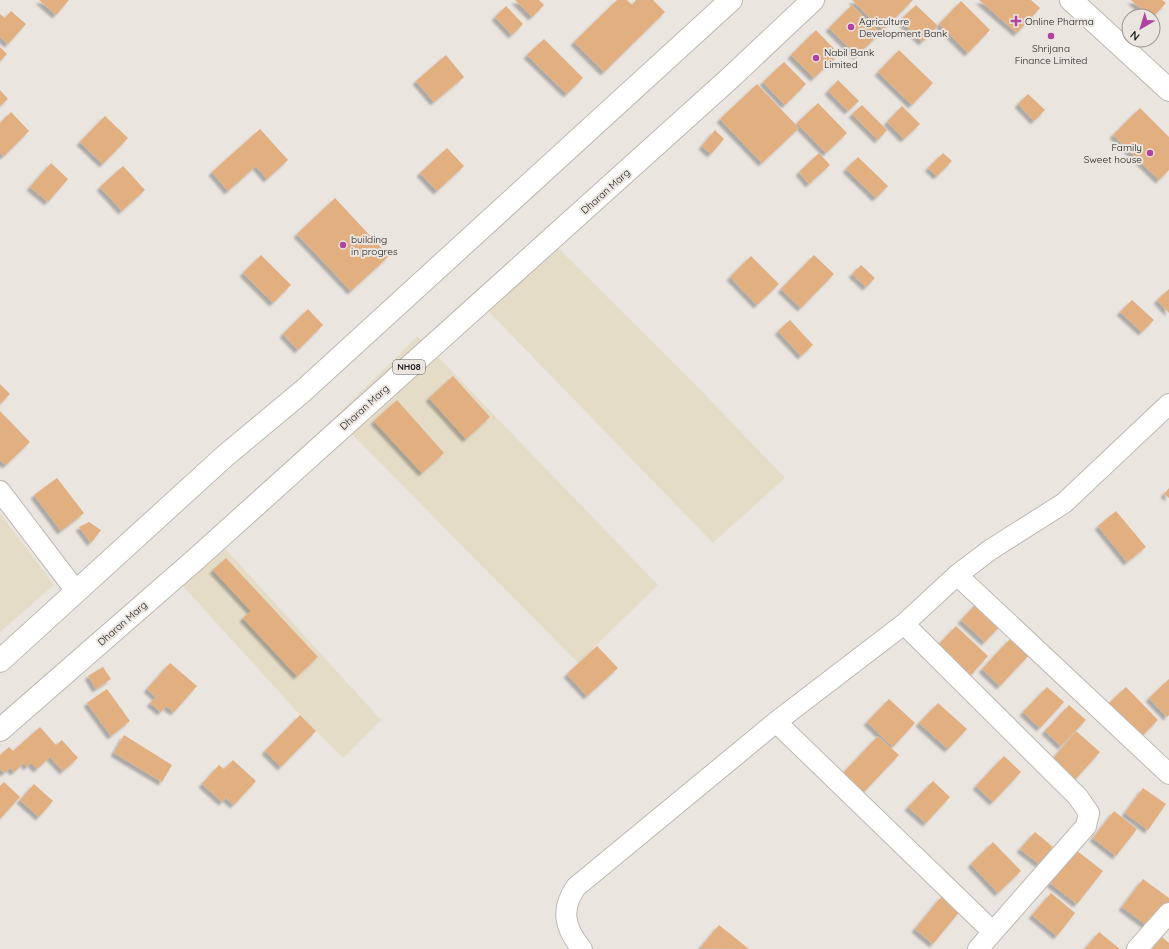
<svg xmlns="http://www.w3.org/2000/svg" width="1169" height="949" viewBox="0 0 1169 949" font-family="Quicksand,sans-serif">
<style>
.industrial{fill:#e5dcc7}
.building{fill:#e2af81;filter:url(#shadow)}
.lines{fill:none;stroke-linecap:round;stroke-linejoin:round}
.street-casing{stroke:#bdb7b2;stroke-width:22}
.secondary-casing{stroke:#bdb7b2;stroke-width:24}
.primary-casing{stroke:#bdb7b2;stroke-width:24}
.street{stroke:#fff;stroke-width:20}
.secondary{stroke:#fff;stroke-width:22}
.primary{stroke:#fff;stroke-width:22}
.poi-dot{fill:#b143a1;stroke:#ebe5e0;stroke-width:1.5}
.labels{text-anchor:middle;stroke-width:4;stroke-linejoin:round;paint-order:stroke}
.shield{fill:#ebe5e0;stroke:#595653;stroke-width:1}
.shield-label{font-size:9px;font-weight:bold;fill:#1b1917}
.poi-label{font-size:10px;fill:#1b1917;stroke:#ebe5e0;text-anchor:start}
.street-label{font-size:10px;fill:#1b1917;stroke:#ebe5e0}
</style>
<defs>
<filter id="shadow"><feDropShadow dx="-3.5" dy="3.5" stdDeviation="1" flood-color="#0004"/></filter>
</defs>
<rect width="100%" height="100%" fill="#ebe5e0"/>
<!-- industrial -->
<path class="industrial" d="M541 231 690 379 785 478 713 543 489 312 487 295Z
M418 336 658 585 578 663 335 417Z
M0 513 54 585 0 632Z
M224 547 381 720 343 758 300 715 182 585Z"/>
<!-- building -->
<path class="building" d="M39 0H69L56 15Z
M515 0H539L544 5 532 17Z
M617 0H627L632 5 636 0H653L665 12 604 72 574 42Z
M852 0H913L883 30Z
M979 0H1031L1040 8 1017 33Z
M1131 0H1162L1166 3 1153 17V16H1149Z
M961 1 990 30 968 53 939 24Z
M852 5 880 33 857 56 829 28Z
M916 5 938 26 922 42 900 20Z
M506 6 523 24 512 35 495 17Z
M11 11 26 24 8 44 0 37V14L5 18Z
M816 30 839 54 814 78 791 55Z
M544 39 583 78 567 94 527 55Z
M0 47 7 54 0 61Z
M899 50 933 83 912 105 878 72Z
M446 55 464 77 434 102 416 81Z
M784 62 806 84 785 105 763 82Z
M838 80 859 101 848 111 828 91Z
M757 84 799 128 762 163 720 119Z
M0 90 8 99 0 106Z
M1028 94 1045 110 1034 121 1018 104Z
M818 103 847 133 826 153 797 123Z
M862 105 887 130 878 140 852 114Z
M902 106 920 124 904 139 887 122Z
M1140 108 1169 137V170L1159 180 1113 135Z
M11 112 29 131 4 156 0 153V123Z
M105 116 128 138 103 164 80 142Z
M260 129 288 160 267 179 256 166 228 191 212 172Z
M715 130 724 139 711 154 702 146Z
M447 148 464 166 437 191 420 173Z
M819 153 830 165 809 184 799 172Z
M943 153 952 161 937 176 928 168Z
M858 157 888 186 876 198 846 169Z
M51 163 68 179 48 202 30 187Z
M123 166 145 190 122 211 100 187Z
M335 198 389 256 351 291 297 234Z
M261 255 291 285 273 303 243 273Z
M814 255 834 274 801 308 781 289Z
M751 256 779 284 757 305 730 277Z
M861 265 875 278 866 287 852 274Z
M1169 289V313L1157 300Z
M1132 300 1154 320 1142 332 1120 312Z
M308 309 323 325 298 350 283 334Z
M790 320 813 345 801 356 778 331Z
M453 376 490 417 466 439 429 398Z
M0 384 10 394 0 404Z
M397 400 444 453 422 473 374 421Z
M0 411 30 442 6 465 0 460Z
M57 478 84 513 61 531 34 495Z
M1169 488V498L1164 494Z
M1116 511 1146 547 1127 562 1098 526Z
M89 522 101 530 91 543 79 527Z
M226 558 318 657 297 676 243 618 251 611 213 570Z
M979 601 1003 623 985 642 961 620Z
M956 626 988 656 971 675 938 645Z
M1011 638 1029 655 1000 686 982 669Z
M597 646 618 668 587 696 567 674Z
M170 663 197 686 174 712 166 706 161 712 150 703 156 697 147 689Z
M103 667 111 679 96 689 88 676Z
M1169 679V715L1167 717 1149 698Z
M1047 687 1064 702 1040 728 1023 712Z
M1126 687 1158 720 1140 738 1108 704Z
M107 689 130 721 111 736 87 703Z
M889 699 915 723 893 747 867 722Z
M938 703 967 729 948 749 919 723Z
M1069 705 1086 720 1061 746 1045 731Z
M300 715 316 731 281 767 265 751Z
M40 727 56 745 62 740 78 758 63 771 50 757 37 769 31 763 27 767 24 763 14 772 10 768 4 773 0 769V755L9 747 13 751Z
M1076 731 1100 752 1074 781 1051 761Z
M124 735 172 765 162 782 114 753Z
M878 736 899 755 864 792 843 773Z
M1004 756 1021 772 993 802 976 786Z
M233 760 256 781 234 805 226 798 222 802 202 784 219 765 224 769Z
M933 781 950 797 926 823 908 807Z
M4 782 20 797 0 819V786Z
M34 784 53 801 39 817 20 800Z
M1143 788 1166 804 1148 830 1125 813Z
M1114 811 1137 829 1116 856 1093 838Z
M1035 832 1053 847 1039 864 1020 849Z
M993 842 1021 871 998 893 971 864Z
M1076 850 1103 871 1077 904 1050 883Z
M1143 879 1169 898V902L1150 928 1122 907Z
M1051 893 1075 913 1057 936 1032 915Z
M942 896 960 911 933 944 915 929Z
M719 925 749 949 700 948Z
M1099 932 1120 949H1085Z
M1162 937 1169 943V949H1152Z"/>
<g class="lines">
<!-- street casing -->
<g class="street-casing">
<path id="street" d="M0 491 76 591
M957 575 1169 774
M904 624 1078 797 1089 813 1086 826 978 949
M776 722 993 932
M582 949C565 929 560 910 576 887L776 722 904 624 957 575 990 550 1064 503 1169 404
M1137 949 1169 913"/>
</g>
<!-- secondary casing -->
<g class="secondary-casing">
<path id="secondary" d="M1071 0 1169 90"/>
</g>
<!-- primary casing -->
<g class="primary-casing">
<path id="primary" d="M0 661 225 456 303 391 731 0
M0 730 196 559 729 79 813 0"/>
</g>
<!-- street -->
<use href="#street" class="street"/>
<!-- secondary -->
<use href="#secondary" class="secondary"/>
<!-- primary -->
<use href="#primary" class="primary"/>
</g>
<!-- markers -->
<g class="poi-dot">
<path d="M1014 15h4v4h4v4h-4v4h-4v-4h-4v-4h4z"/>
<circle cx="851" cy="27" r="4"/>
<circle cx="1051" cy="36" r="4"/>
<circle cx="816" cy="58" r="4"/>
<circle cx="1150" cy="153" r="4"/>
<circle cx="343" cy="245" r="4"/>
</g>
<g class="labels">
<!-- shield labels -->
<rect class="shield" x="393" y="360" width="32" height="14" rx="3"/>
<g class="shield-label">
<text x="409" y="370">NH08</text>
</g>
<!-- poi labels -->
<g class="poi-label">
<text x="859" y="25">Agriculture<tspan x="859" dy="12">Development Bank</tspan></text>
<text x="1025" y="25">Online Pharma</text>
<text x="1051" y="52" text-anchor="middle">Shrijana<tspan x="1051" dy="12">Finance Limited</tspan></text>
<text x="824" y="56">Nabil Bank<tspan x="824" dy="12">Limited</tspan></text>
<text x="1142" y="151" text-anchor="end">Family<tspan x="1142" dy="12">Sweet house</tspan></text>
<text x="351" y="243">building<tspan x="351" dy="12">in progres</tspan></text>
</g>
<!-- street labels -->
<g class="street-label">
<text transform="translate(605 191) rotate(-42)" y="4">Dharan Marg</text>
<text transform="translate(364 407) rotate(-42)" y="4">Dharan Marg</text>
<text transform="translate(122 623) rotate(-41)" y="4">Dharan Marg</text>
</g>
</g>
<!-- north arrow -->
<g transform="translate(1141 28) rotate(218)"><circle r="19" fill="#ebe5e0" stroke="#989390"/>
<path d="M0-3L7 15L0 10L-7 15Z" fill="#b143a1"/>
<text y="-6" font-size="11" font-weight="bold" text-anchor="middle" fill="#1b1917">N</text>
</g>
</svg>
